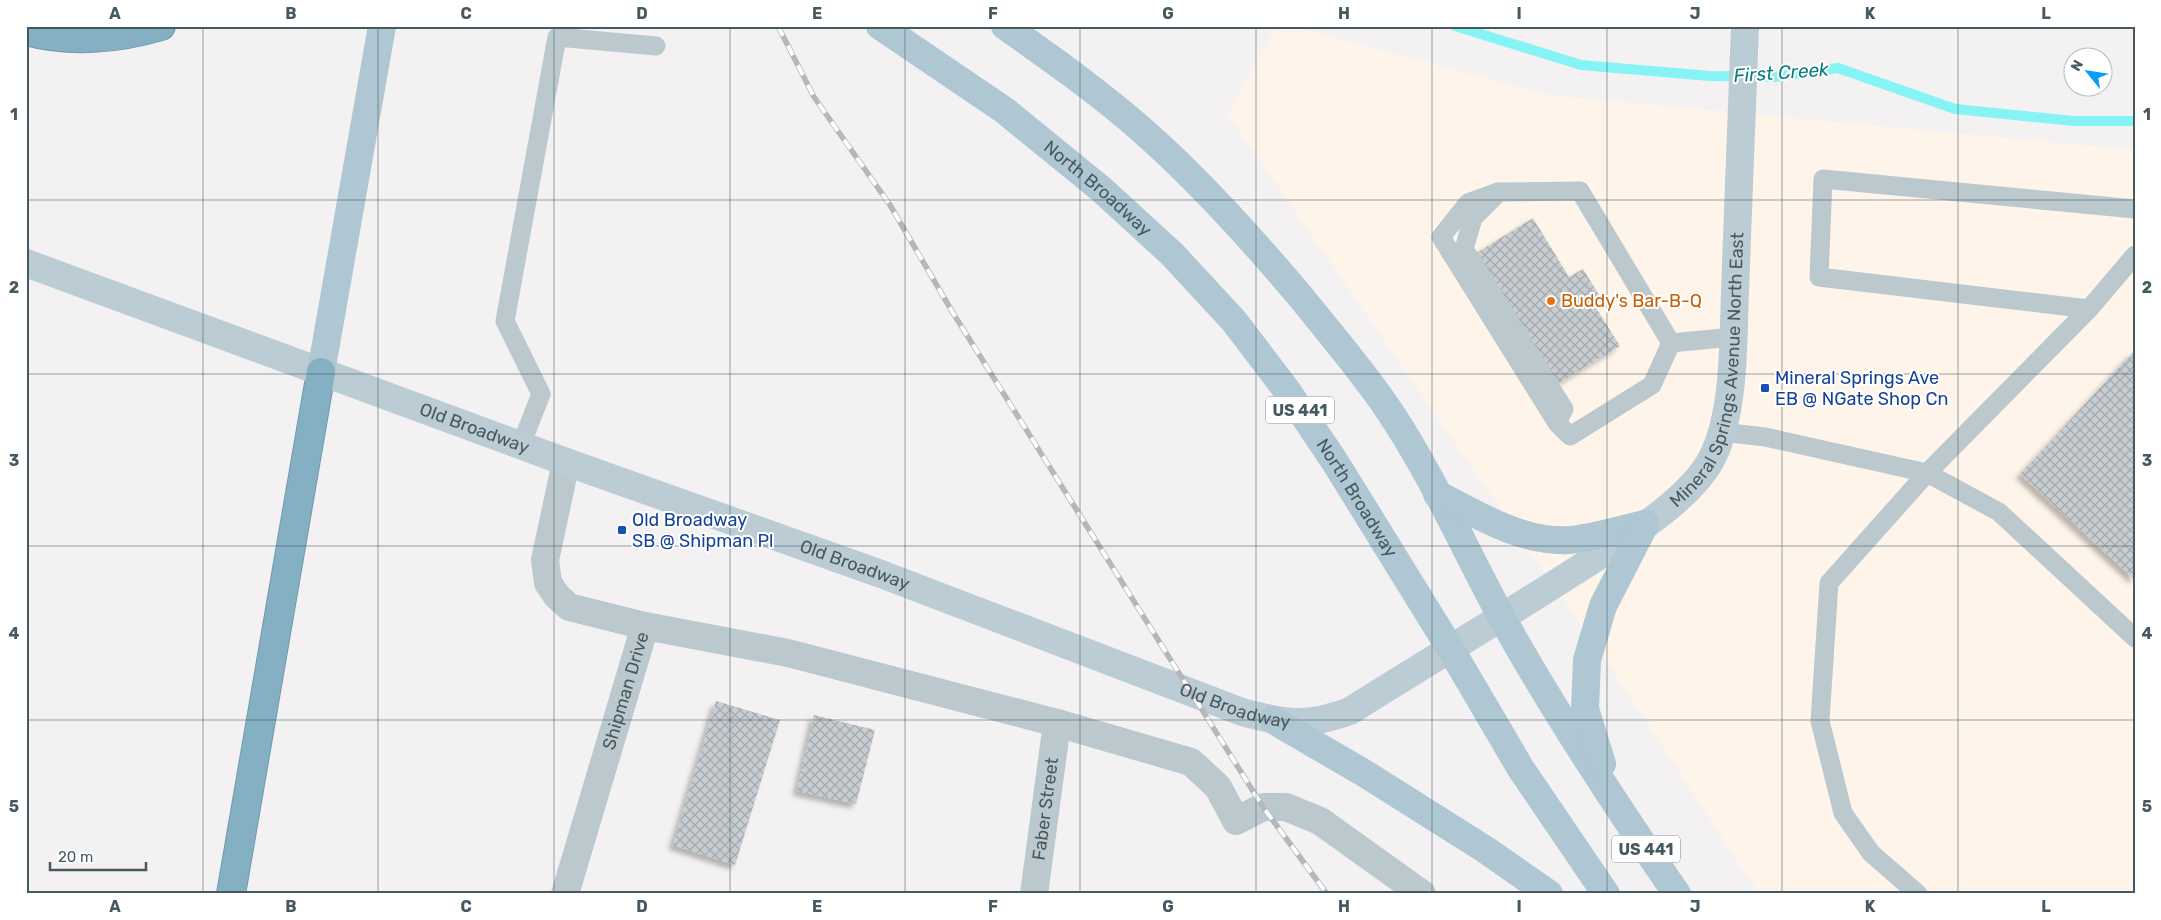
<svg xmlns="http://www.w3.org/2000/svg" width="2161" height="920" viewBox="0 0 2161 920" font-family="Rubik,sans-serif">
<style>
.commercial{fill:#fef4ea}
.lines{fill:none;stroke-linecap:round;stroke-linejoin:round}
.stream{stroke:#86f3f4;stroke-width:10}
.building{fill:url(#building-cross-hatch);filter:url(#shadow)}
.highway-casing{stroke:#709aaf;stroke-width:30}
.lane{stroke:#bbc9cf;stroke-width:19}
.street{stroke:#bbc9cf;stroke-width:28}
.secondary{stroke:#bbccd4;stroke-width:28}
.primary{stroke:#aec7d2;stroke-width:28}
.highway{stroke:#85afc3;stroke-width:28}
.rail-casing{stroke:#b2b8bc;stroke-width:5.5}
.rail{stroke:#fff;stroke-width:4;stroke-dasharray:11;stroke-linecap:butt}
.grid{fill:none;stroke:#475960;stroke-width:1;stroke-opacity:0.55}
.food-dot{fill:#e8710a;stroke:#fff;stroke-width:2}
.transit-dot{fill:#1a4fb4;stroke:#fff;stroke-width:2}
.labels{text-anchor:middle;stroke-width:4;stroke-linejoin:round;paint-order:stroke}
.shield{fill:#fff;stroke:#7e8b90;stroke-width:1}
.shield-label{font-size:16px;font-weight:bold;fill:#475960}
.street-label{font-size:18px;fill:#475960;stroke:#fff}
.food-label{font-size:18px;fill:#c56008;stroke:#fff;text-anchor:start}
.transit-label{font-size:18px;fill:#164399;stroke:#fff;text-anchor:start}
.water-label{font-size:19px;font-style:italic;fill:#067d7f;stroke:#fff}
.neatline{fill:none;stroke:#475960;stroke-width:2}
.grid-label{font-size:16px;text-anchor:middle;font-weight:bold;fill:#475960}
</style>
<defs>
<pattern id="building-cross-hatch" width="8" height="8" patternUnits="userSpaceOnUse" patternTransform="scale(1.25)"><rect width="8" height="8" fill="#c7cdd1"/><path d="M0 0l8 8M0 8l8-8" fill="none" stroke="#a3a9ad"/></pattern>
<filter id="shadow"><feDropShadow dx="-4.5" dy="4.5" stdDeviation="2.5" flood-color="#0004"/></filter>
</defs>
<rect width="100%" height="100%" fill="#f3f1f1"/>
<!-- commercial -->
<path class="commercial" d="M1276 26H1291L1548 95 2135 150V894H1761L1744 872 1640 711 1228 114Z"/>
<g class="lines">
<!-- stream -->
<path class="stream" d="M1455 26 1581 65 1710 76 1774 77 1838 68 1955 109 2074 121H2135"/>
</g>
<!-- building -->
<path class="building" d="M1533 218 1569 277 1583 269 1601 298 1593 303 1620 346 1556 385 1475 254Z
M2135 350V580L2020 474Z
M716 701 780 720 735 865 673 845Z
M814 715 875 730 856 804 797 791Z"/>
<g class="lines">
<!-- highway casing -->
<g class="highway-casing">
<path id="highway" d="M26 31C70 43 118 39 161 26
M231 894 321 372"/>
</g>
<!-- lane -->
<path class="lane" d="M1580 191 1671 343 1652 385 1570 436 1557 423 1441 237 1468 203 1498 192Z
M1496 195 1473 218 1464 249 1564 409 1557 423
M2089 309 1819 277 1823 179 2135 209
M1671 343 1733 337
M1722 432 1765 437 1927 473 1999 512 2135 638
M521 445 541 394 505 321 557 37 656 46
M1918 894 1871 853 1843 813 1820 721 1829 583 1927 473 2089 309 2135 255"/>
<!-- street -->
<g class="street">
<path d="M645 626 788 653 1057 723 1191 762 1218 787 1236 821 1263 807H1286L1320 821 1422 894"/>
<path id="s1" d="M565 894 645 626 569 607 557 596 548 583 545 560 566 462"/>
<path id="s2" d="M1034 894 1057 723"/>
</g>
<!-- secondary -->
<path class="secondary" id="s3" d="M26 263 566 462 881 574 1242 712C1286 724 1307 727 1350 711 1424 664 1499 620 1572 573 1614 546 1691 502 1713 456 1735 411 1733 341 1735 291 1739 203 1741 114 1745 26"/>
<!-- primary -->
<g class="primary">
<path id="s4" d="M880 26 1004 110 1101 189 1172 254 1234 321 1288 392 1335 462 1450 648 1521 769 1606 894"/>
<path d="M1005 26C1052 59 1100 93 1143 131 1200 181 1251 238 1300 296 1329 332 1360 368 1386 406 1431 472 1463 546 1501 616 1554 712 1615 804 1677 894"/>
<path d="M321 372 382 26"/>
<path d="M1437 494C1478 515 1522 543 1570 540 1593 538 1622 529 1645 524"/>
<path d="M1273 720 1364 773 1486 850 1549 894"/>
<path d="M1602 764 1585 709 1587 660 1603 606 1645 524"/>
</g>
<!-- highway -->
<use href="#highway" class="highway"/>
<!-- rail casing -->
<g class="rail-casing">
<path id="rail" d="M778 26 814 97 890 205 953 313 1263 807 1327 894"/>
</g>
<!-- rail -->
<use href="#rail" class="rail"/>
</g>
<!-- grid -->
<path class="grid" d="M203 26V894M378 26V894M554 26V894M730 26V894M905 26V894M1080 26V894M1256 26V894M1432 26V894M1607 26V894M1782 26V894M1958 26V894M26 200H2135M26 374H2135M26 546H2135M26 720H2135"/>
<!-- markers -->
<circle class="food-dot" cx="1551" cy="301" r="5"/>
<g class="transit-dot">
<rect x="1760" y="383" width="10" height="10" rx="2.5"/>
<rect x="617" y="525" width="10" height="10" rx="2.5"/>
</g>
<g class="labels">
<!-- shield labels -->
<g class="shield">
<rect x="1266" y="396.5" width="68" height="27" rx="4"/>
<rect x="1612" y="835.5" width="68" height="27" rx="4"/>
</g>
<g class="shield-label">
<text x="1300" y="416">US 441</text>
<text x="1646" y="855">US 441</text>
</g>
<!-- street labels -->
<g class="street-label">
<text dy="6" stroke="none"><textPath href="#s4" startOffset="272">North Broadway</textPath></text>
<text dy="6" stroke="none"><textPath href="#s3" startOffset="1935">Mineral Springs Avenue North East</textPath></text>
<text dy="6" stroke="none"><textPath href="#s3" startOffset="478">Old Broadway</textPath></text>
<text dy="6" stroke="none"><textPath href="#s4" startOffset="678">North Broadway</textPath></text>
<text dy="6" stroke="none"><textPath href="#s3" startOffset="882">Old Broadway</textPath></text>
<text dy="6" stroke="none"><textPath href="#s1" startOffset="212">Shipman Drive</textPath></text>
<text dy="6" stroke="none"><textPath href="#s3" startOffset="1288">Old Broadway</textPath></text>
<text dy="6" stroke="none"><textPath href="#s2" startOffset="86">Faber Street</textPath></text>
</g>
<!-- food labels -->
<g class="food-label">
<text x="1561" y="307">Buddy's Bar-B-Q</text>
</g>
<!-- transit labels -->
<g class="transit-label">
<text x="1775" y="384">Mineral Springs Ave<tspan x="1775" dy="21">EB @ NGate Shop Cn</tspan></text>
<text x="632" y="526">Old Broadway<tspan x="632" dy="21">SB @ Shipman Pl</tspan></text>
</g>
<!-- water labels -->
<g class="water-label">
<text transform="translate(1781 72) rotate(-4)" y="7">First Creek</text>
</g>
</g>
<!-- border -->
<rect width="2161" height="920" fill="none" stroke="#ffffff" stroke-width="55"/>
<!-- north arrow -->
<g transform="translate(2088 72) rotate(300)"><circle r="24" fill="#ffffff" stroke="#b5bdbf"/>
<path d="M0-4L9 19L0 12L-9 19Z" fill="#099ef5"/>
<text y="-8" font-size="14" font-weight="bold" text-anchor="middle" fill="#475960">N</text>
</g>
<!-- scale -->
<path d="M50 862v8h96v-8" fill="none" stroke="#475960" stroke-width="2.5"/>
<text x="58" y="862" font-size="15" fill="#475960" stroke="#ffffff" stroke-width="4" paint-order="stroke">20 m</text>
<rect x="28" y="28" width="2106" height="864" class="neatline"/>
<g class="grid-label">
<text x="115" y="19">A</text>
<text x="291" y="19">B</text>
<text x="466" y="19">C</text>
<text x="642" y="19">D</text>
<text x="817" y="19">E</text>
<text x="993" y="19">F</text>
<text x="1168" y="19">G</text>
<text x="1344" y="19">H</text>
<text x="1519" y="19">I</text>
<text x="1695" y="19">J</text>
<text x="1870" y="19">K</text>
<text x="2046" y="19">L</text>
<text x="14" y="120">1</text>
<text x="2147" y="120">1</text>
<text x="14" y="293">2</text>
<text x="2147" y="293">2</text>
<text x="14" y="466">3</text>
<text x="2147" y="466">3</text>
<text x="14" y="639">4</text>
<text x="2147" y="639">4</text>
<text x="14" y="812">5</text>
<text x="2147" y="812">5</text>
<text x="115" y="912">A</text>
<text x="291" y="912">B</text>
<text x="466" y="912">C</text>
<text x="642" y="912">D</text>
<text x="817" y="912">E</text>
<text x="993" y="912">F</text>
<text x="1168" y="912">G</text>
<text x="1344" y="912">H</text>
<text x="1519" y="912">I</text>
<text x="1695" y="912">J</text>
<text x="1870" y="912">K</text>
<text x="2046" y="912">L</text>
</g>
</svg>
